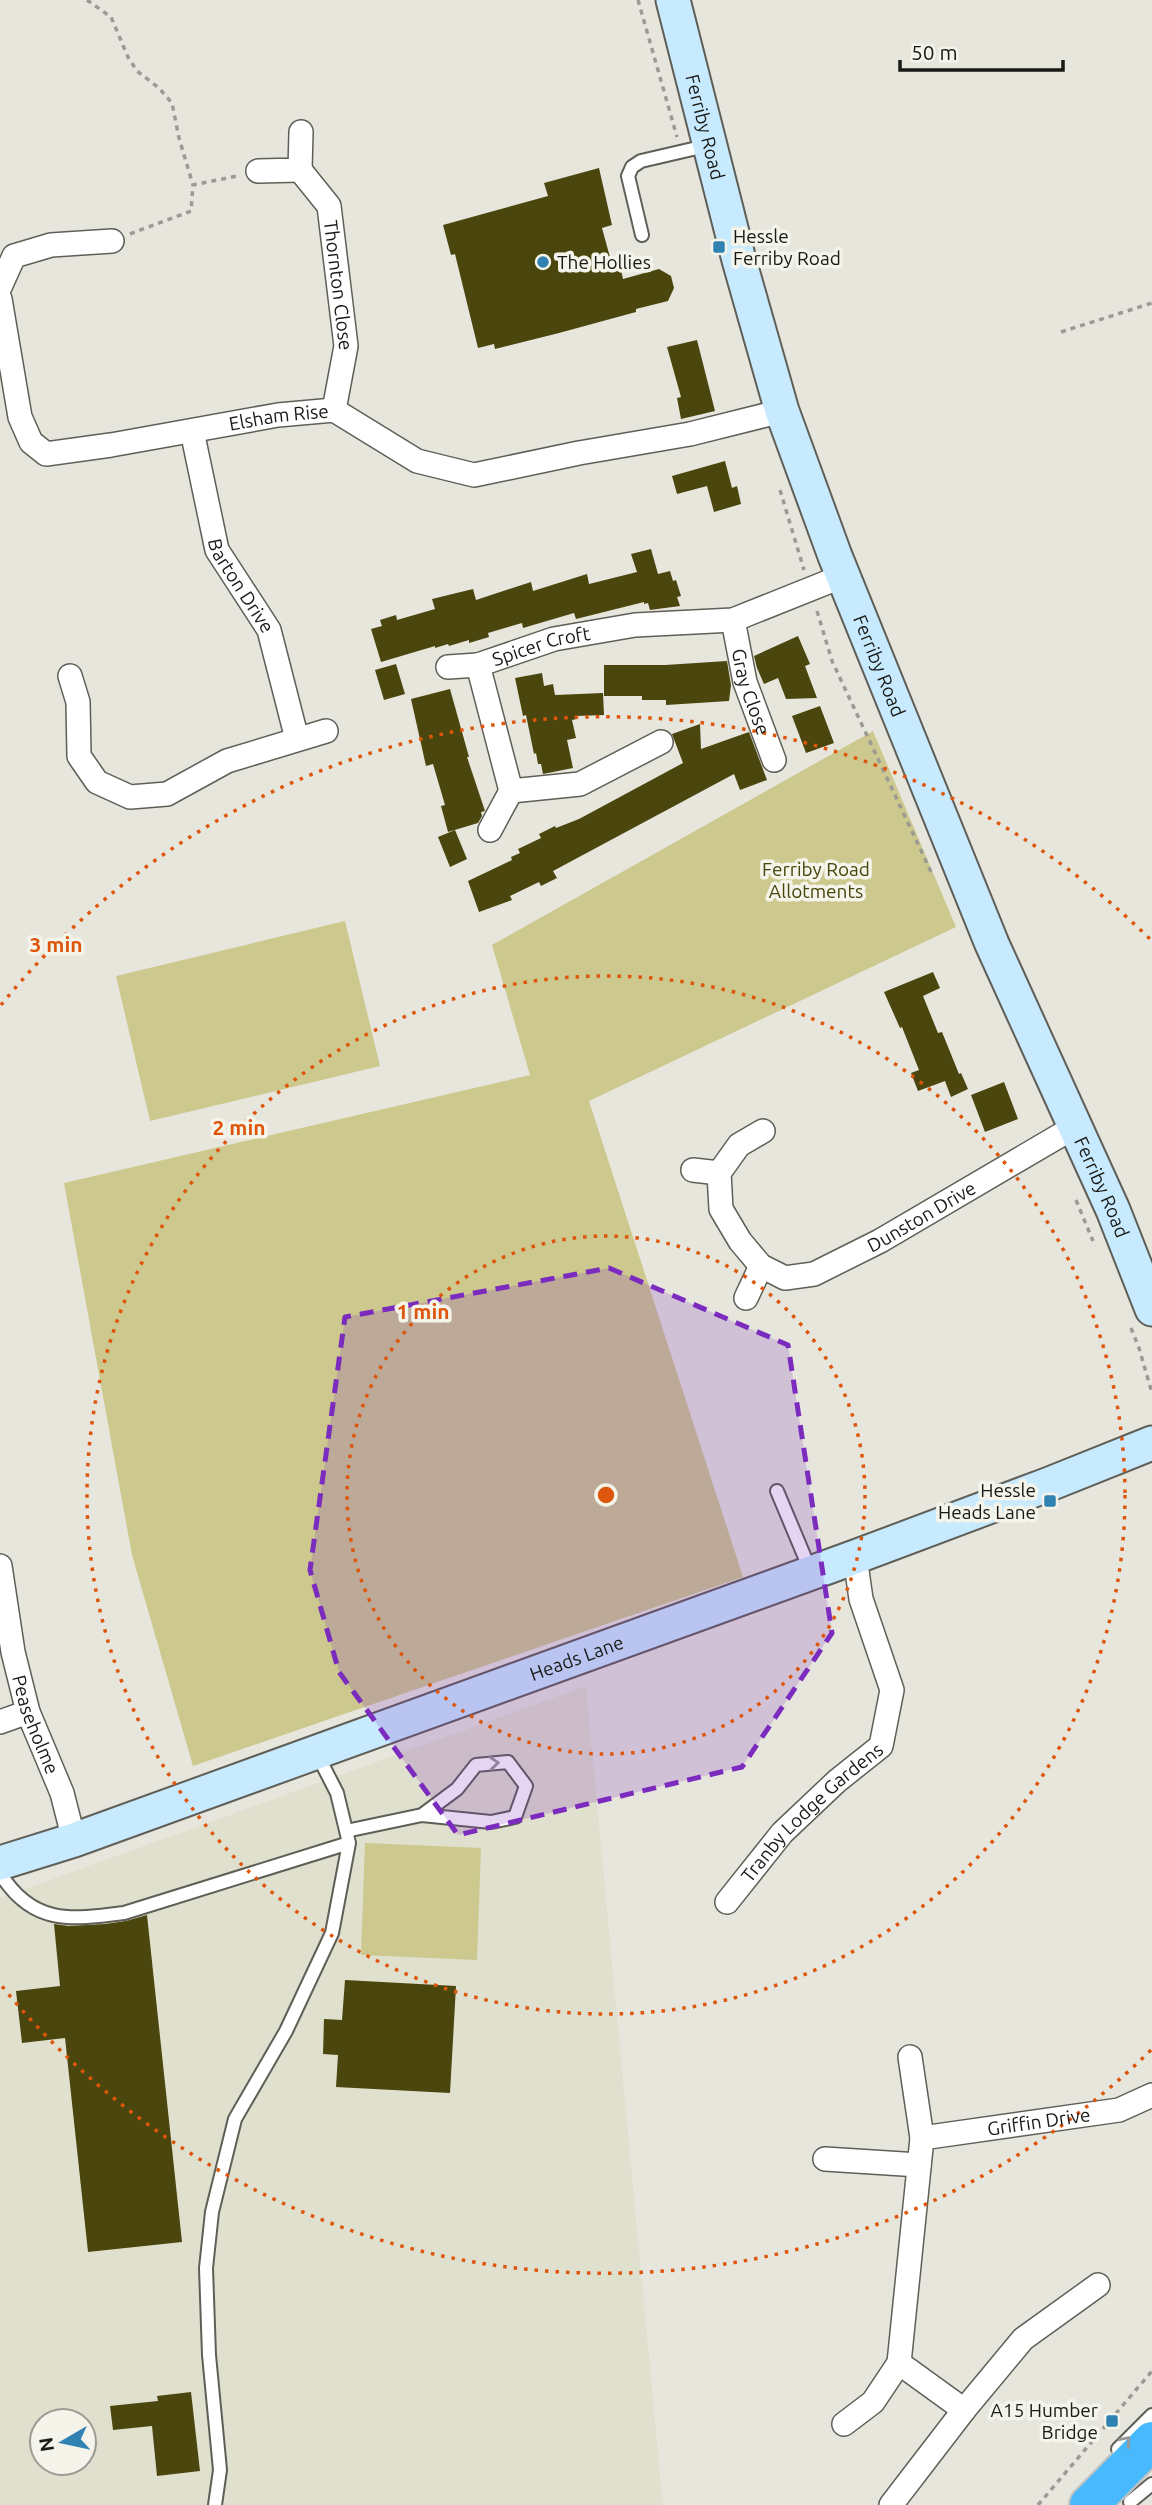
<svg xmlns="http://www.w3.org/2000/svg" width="1152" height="2505" viewBox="0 0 1152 2505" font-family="Ubuntu,sans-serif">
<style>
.built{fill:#e0e0ce;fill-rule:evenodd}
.green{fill:#ccc88e}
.building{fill:#4a460d}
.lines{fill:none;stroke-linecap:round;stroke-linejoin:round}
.lane-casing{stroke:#5f5f57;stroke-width:16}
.street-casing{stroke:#5f5f57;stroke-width:26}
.secondary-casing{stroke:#5f5f57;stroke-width:37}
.highway-casing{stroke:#c3c3c2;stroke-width:42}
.path{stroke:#9b9a93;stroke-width:3.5;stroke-dasharray:5 5;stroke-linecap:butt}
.lane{stroke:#fff;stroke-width:12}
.street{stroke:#fff;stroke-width:23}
.secondary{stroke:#c8eafe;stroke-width:33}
.highway{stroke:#48b9fc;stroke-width:38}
.oneway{stroke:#989896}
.marked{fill:#7b2cbf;fill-opacity:0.2;stroke:#7b2cbf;stroke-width:5;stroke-dasharray:14 9;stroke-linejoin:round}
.ring{fill:none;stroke:#de560c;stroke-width:3.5;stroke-dasharray:3.5 7}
.poi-dot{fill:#3082b3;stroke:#f4f4ea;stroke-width:2.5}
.labels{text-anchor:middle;stroke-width:7;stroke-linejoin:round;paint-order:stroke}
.street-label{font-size:19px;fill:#191915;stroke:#f4f4ea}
.poi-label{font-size:19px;fill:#191915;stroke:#f4f4ea;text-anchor:start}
.park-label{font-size:19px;fill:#49450c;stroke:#f4f4ea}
.centre{fill:#de560c;stroke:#f4f4ea;stroke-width:3.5}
.ring-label{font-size:21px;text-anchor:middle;font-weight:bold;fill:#de560c;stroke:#f4f4ea;stroke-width:7;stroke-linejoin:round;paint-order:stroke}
</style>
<rect width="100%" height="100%" fill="#e7e6dd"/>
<!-- built -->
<path class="built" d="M586 1686 663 2505H0V1898ZM42 2421H84V2463H42Z"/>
<!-- green -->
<path class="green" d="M873 731 956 927 589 1101 743 1577 193 1766 132 1555 64 1183 530 1075 492 945Z
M345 921 380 1066 150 1121 116 976Z
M365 1843 481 1848 477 1960 361 1955Z"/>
<!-- building -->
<path class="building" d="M599 168 612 225 602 228 613 268 620 266 623 279 659 269 671 276 674 288 668 301 636 309V312L559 333 495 349 494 344 478 348 455 254 451 255 443 225 548 196 544 183Z
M697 340 715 411 681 419 677 398 681 397 667 347Z
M725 461 732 488 737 486 741 504 714 512 707 486 677 494 672 476Z
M651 549 658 574 670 571 673 581 676 580 681 596 677 597 680 606 650 610 648 603 644 604V602L576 619 574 613 523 628 522 623 488 633 489 637 469 643V640L449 646 448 644 435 648V646L381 662 371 629 382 626 380 620 396 615 397 620 435 609 432 599 473 589 476 600 531 582 533 591 587 574 589 584 637 572 631 554Z
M798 636 810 664 805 666 817 698 786 699 778 678 764 684 757 668 754 656Z
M727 661 731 685 729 701 666 705V700H642V696H604V665H665Z
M396 664 405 694 384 700 375 670Z
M542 673 544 686 553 684 555 695 603 693 604 715 576 716 577 719 572 720 576 738 567 740 573 768 543 774 541 764H538L536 753 534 754 526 715 523 716 515 678Z
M450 689 469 757H467L485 811 481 812 482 816 478 823 448 832 441 806 445 805 433 764 426 766 411 699Z
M820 706 834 743 806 753 792 716Z
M700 724 701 749 749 732 767 780 740 790 734 774 553 871 557 878 541 886 539 882 510 896 512 900 479 912 468 881 512 860 511 857 520 853 518 849 541 838 539 834 555 826 556 828 579 819 683 763 672 734Z
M455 830 467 859 450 867 438 837Z
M933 972 940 988 923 996 938 1033 942 1032 959 1074 961 1073 968 1089 951 1097 945 1081 918 1091 911 1073 919 1070 902 1027 900 1028 884 992Z
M1004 1082 1018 1119 985 1132 971 1095Z
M147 1915 182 2242 88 2252 65 2038 22 2043 16 1991 60 1986 54 1924 69 1926 105 1924 126 1921Z
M345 1980 456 1986 450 2093 336 2087 338 2055 323 2054 324 2019 342 2020Z
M191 2392 200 2471 157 2476 152 2426 113 2430 110 2406 158 2401 157 2396Z"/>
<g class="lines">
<!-- lane casing -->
<g class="lane-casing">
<path id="lane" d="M642 235 628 176 632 167 641 161 710 145
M777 1491 811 1572
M346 1831 422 1815 491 1822 515 1817 526 1786 508 1762 476 1765 457 1789 422 1815
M0 1873C32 1925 70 1920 124 1913L349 1843
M1118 2449 1152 2415
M1130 2502 1152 2484
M215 2505 220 2470 209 2355 206 2268 212 2212 235 2119 286 2031 332 1933 349 1843 337 1793 317 1754"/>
</g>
<!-- street casing -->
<g class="street-casing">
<g id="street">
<path id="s1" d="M300 170 329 206 346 346 334 410"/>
<path d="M258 171 300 170 301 132"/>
<path d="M0 287 14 256 51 245 112 241"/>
<path id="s2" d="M0 299 20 417 31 442 46 454 111 445 278 415 334 410 417 461 474 475 579 453 690 434 782 411"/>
<path id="s3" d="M192 431 217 550 269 630 297 739"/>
<path id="s4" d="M733 620 745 682 774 760"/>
<path d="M448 667 478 665"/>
<path d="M70 676 78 702 79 756 97 782 130 797 167 794 227 761 326 731"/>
<path id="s5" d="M661 742 580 784 511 791 478 665 554 639 635 625 733 620 843 576"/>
<path d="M490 830 511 791"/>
<path id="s6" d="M763 1131 739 1145 719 1173 721 1209 740 1241 761 1266 785 1278 814 1274 880 1241 1076 1126"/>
<path d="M693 1170 719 1173"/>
<path d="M746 1298 761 1266"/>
<path id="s7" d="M0 1566 13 1652 28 1712 62 1793 74 1840"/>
<path d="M0 1722 28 1712"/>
<path id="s8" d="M727 1902 782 1833 837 1781 881 1746 892 1690 861 1599 855 1557"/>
<path d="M910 2057 922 2138"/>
<path d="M825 2159 919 2165"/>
<path id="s9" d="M1098 2285 1023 2339 964 2410 899 2363 922 2138 1119 2110 1152 2095"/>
<path d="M844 2424 873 2402 899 2363"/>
<path d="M891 2505 964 2410"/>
</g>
</g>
<!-- secondary casing -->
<g class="secondary-casing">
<g id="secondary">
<path id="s10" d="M673 0 739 260 782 411 835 556 992 944 1113 1210 1152 1309"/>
<path id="s11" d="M0 1863 74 1840 855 1557 1047 1485 1152 1443"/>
</g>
</g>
<!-- highway casing -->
<g class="highway-casing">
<path id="highway" d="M1089 2505 1152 2441"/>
</g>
<!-- path -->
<path class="path" d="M87 0 111 17 128 57 137 71 159 88 172 103 179 138 193 185
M638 0 677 137
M130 234 191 211 193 185 237 176
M1061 332 1152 303
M780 490 804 570
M817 611 832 661 933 876
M1076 1200 1093 1241
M1131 1328 1139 1348 1152 1393
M1038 2505 1152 2371"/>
<!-- lane -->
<use href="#lane" class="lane"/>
<!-- street -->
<use href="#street" class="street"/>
<!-- secondary -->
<use href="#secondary" class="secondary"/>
<!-- highway -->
<use href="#highway" class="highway"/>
</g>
<!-- one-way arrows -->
<defs><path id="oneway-chevron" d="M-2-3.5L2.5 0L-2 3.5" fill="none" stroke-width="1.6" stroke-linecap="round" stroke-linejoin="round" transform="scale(1.75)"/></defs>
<g class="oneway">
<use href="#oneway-chevron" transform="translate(494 1763) rotate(-5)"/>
<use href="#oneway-chevron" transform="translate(1126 2441) rotate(-49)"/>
</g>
<!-- marked area -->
<path class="marked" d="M609 1268 788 1345 832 1633 742 1767 458 1835 339 1672 310 1570 345 1317Z"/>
<!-- distance rings -->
<g class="ring">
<circle cx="606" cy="1495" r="259"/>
<circle cx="606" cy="1495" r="519"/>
<path d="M1151 2050A778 778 0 0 1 1 1985M1 1005A778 778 0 0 1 1151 940"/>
</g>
<!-- markers -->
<g class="poi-dot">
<rect x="712" y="240" width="14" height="14" rx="3.5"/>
<circle cx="543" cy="262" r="7"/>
<rect x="1043" y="1494" width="14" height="14" rx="3.5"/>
<rect x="1105" y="2414" width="14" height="14" rx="3.5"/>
</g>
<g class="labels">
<!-- street labels -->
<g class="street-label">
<text dy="7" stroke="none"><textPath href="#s10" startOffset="131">Ferriby Road</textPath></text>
<text dy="7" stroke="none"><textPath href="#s1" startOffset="126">Thornton Close</textPath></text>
<text dy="7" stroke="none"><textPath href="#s2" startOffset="402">Elsham Rise</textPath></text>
<text dy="7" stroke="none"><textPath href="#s3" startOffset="164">Barton Drive</textPath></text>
<text dy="7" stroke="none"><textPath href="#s5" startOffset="357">Spicer Croft</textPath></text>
<text dy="7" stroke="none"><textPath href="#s10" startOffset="698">Ferriby Road</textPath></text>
<text dy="7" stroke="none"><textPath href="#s4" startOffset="74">Gray Close</textPath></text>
<text dy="7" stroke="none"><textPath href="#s10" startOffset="1265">Ferriby Road</textPath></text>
<text dy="7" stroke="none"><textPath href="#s6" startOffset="346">Dunston Drive</textPath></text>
<text dy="7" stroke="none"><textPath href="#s11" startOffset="612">Heads Lane</textPath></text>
<text dy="7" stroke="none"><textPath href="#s7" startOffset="163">Peaseholme</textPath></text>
<text dy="7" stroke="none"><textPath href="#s8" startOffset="124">Tranby Lodge Gardens</textPath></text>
<text dy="7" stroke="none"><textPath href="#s9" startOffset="609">Griffin Drive</textPath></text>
</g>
<!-- poi labels -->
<g class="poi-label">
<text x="733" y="243">Hessle<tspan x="733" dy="22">Ferriby Road</tspan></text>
<text x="557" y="269">The Hollies</text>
<text x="1036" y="1497" text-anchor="end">Hessle<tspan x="1036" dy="22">Heads Lane</tspan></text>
<text x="1098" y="2417" text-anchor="end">A15 Humber<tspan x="1098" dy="22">Bridge</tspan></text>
</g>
<!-- park labels -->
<g class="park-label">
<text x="816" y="876">Ferriby Road<tspan x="816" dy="22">Allotments</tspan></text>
</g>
</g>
<circle cx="606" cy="1495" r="10" class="centre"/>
<g class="ring-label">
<text x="56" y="952">3 min</text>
<text x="239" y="1135">2 min</text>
<text x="423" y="1319">1 min</text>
</g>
<!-- north arrow -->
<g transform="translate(63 2442) rotate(261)"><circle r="33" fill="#f4f4ea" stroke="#9c9c95" stroke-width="2"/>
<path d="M0-5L12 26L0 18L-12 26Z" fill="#3082b3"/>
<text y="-10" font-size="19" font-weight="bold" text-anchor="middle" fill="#191915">N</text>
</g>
<!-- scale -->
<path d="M900 60v10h163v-10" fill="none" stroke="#191915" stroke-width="3.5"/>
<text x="911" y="60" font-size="21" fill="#191915" stroke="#f4f4ea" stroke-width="5" paint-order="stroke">50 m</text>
</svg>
